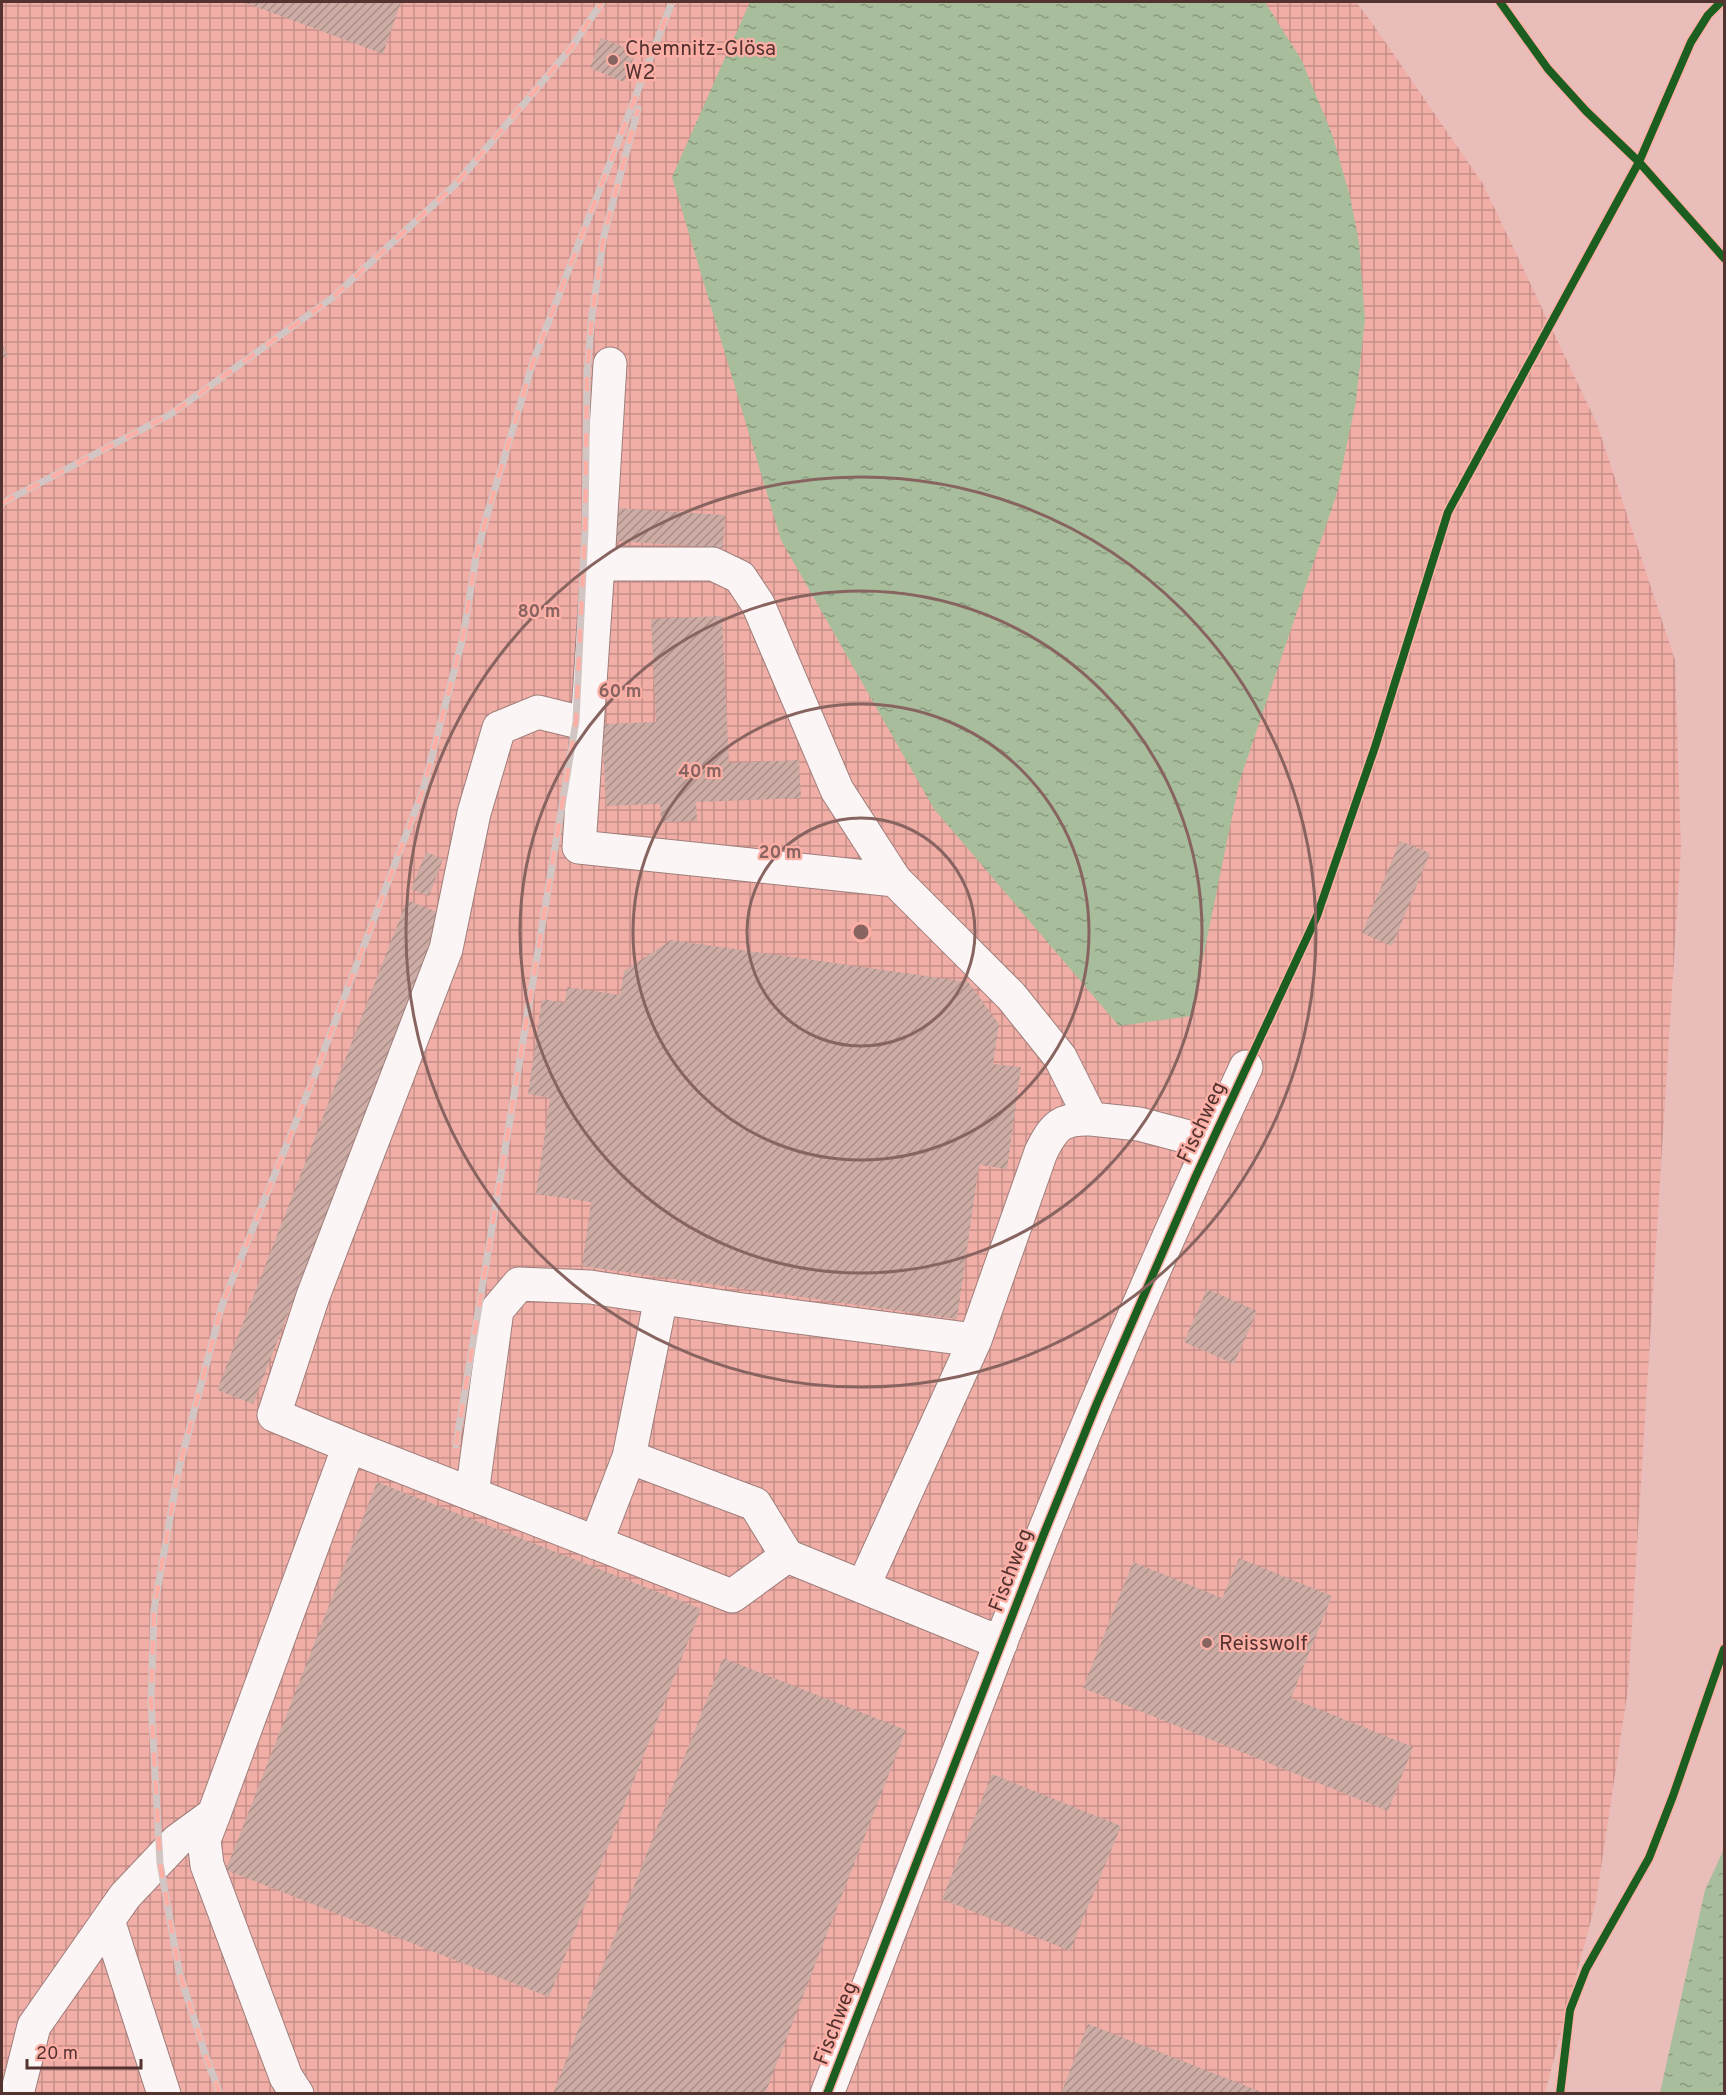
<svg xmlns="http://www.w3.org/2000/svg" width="1726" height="2095" viewBox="0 0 1726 2095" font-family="Overpass,sans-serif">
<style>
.industrial{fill:url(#industrial-grid)}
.water{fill:url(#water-ripples)}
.building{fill:url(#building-hatch)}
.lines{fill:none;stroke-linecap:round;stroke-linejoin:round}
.minor-casing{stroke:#9e7e7b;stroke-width:35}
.minor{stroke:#fcf5f5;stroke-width:33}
.rail-casing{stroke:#d2c6c4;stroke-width:7}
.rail{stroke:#fdafa6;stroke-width:4.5;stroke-dasharray:14;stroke-linecap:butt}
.cycleway-casing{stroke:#fdafa6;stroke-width:11}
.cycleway{stroke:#1b5e20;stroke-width:8}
.ring{fill:none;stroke:#886460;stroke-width:3}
.poi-dot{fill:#886460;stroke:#fdafa6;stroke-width:2}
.labels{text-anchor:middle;stroke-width:4.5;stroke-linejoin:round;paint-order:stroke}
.poi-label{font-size:21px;fill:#533330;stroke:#fdafa6;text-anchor:start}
.street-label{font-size:21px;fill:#533330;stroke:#fdafa6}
.centre{fill:#886460;stroke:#fdafa6;stroke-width:3}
.ring-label{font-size:18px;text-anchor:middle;font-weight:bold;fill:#886460;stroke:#fdafa6;stroke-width:4.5;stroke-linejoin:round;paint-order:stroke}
</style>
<defs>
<pattern id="industrial-grid" width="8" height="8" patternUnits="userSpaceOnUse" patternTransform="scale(1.5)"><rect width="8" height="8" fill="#f1aea7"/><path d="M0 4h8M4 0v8" fill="none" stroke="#c68e88"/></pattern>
<pattern id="water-ripples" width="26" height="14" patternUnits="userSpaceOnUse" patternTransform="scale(1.5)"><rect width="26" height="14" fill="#a7bd9b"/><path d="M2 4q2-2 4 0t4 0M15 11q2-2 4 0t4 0" fill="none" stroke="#8b9a7f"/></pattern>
<pattern id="building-hatch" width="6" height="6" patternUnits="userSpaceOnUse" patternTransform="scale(1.5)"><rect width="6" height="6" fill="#cdaca5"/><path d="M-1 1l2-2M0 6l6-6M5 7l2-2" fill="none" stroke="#a98d87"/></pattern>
</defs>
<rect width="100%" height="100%" fill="#e9beba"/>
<!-- industrial -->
<path class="industrial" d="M2 2H1356L1370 20 1483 184 1597 424 1675 660 1681 848 1628 1689 1596 1901 1545 2093 2 2094Z"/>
<!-- water -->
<path class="water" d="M750 2H1265L1302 61 1332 134 1350 196 1359 243 1365 319 1356 401 1336 496 1239 783 1191 1016 1119 1026 934 809 781 540 672 177Z
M1724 1849V2093H1660L1705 1890Z"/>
<!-- building -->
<path class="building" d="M243 2H401L383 54Z
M601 38 636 52 624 82 590 68Z
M2 343 8 356 2 359Z
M615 508 725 515 723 548 613 541Z
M722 616 729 763 799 760 801 798 696 802 697 821 661 822 660 804 606 806 602 724 656 722 651 619Z
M1400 841 1430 853 1392 946 1362 933Z
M426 852 443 859 429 896 411 889Z
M407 900 442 914 253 1404 217 1390Z
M671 940 968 982 999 1024 993 1064 1021 1067 1007 1169 979 1165 957 1319 582 1266 591 1202 536 1194 550 1098 528 1094 542 999 565 1003 567 987 620 995 624 971Z
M1207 1289 1257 1311 1234 1364 1184 1342Z
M377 1482 701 1609 549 1997 226 1870Z
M1239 1558 1332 1596 1291 1698 1413 1747 1388 1811 1083 1688 1133 1562 1222 1598Z
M723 1658 906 1730 765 2094H553Z
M992 1774 1121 1826 1070 1951 942 1899Z
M1088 2024 1264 2093V2094H1061Z"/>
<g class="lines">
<!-- minor casing -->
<g class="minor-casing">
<path id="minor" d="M598 564 610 364
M895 880 579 847 598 564H713L740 577 758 604 837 790 895 880 1011 996 1060 1057 1091 1119 1139 1124 1211 1143
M349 1446 274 1415 313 1296 446 949 474 813 499 728 538 712 587 724
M629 1457 755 1504 787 1556
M472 1494 497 1310 519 1284 590 1287 743 1310 975 1340
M596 1543 629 1457 661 1298
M863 1587 975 1340 1041 1152C1054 1126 1061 1118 1091 1119
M214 1814 204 1840 207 1865 286 2077 297 2094
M108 1920 164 2094
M17 2094 34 2026 125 1896 177 1841 214 1814 349 1446 732 1596 787 1556 1001 1643
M827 2094C899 1908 969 1722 1042 1537 1105 1379 1174 1222 1246 1067"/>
</g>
<!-- minor -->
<use href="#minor" class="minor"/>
<!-- rail casing -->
<g class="rail-casing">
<path id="rail" d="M2 503 171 414 332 298 455 185 571 48 602 2
M456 1445 576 721 585 530 587 375 592 315 604 235 638 109
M220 2094 205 2054 179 1971 160 1863 151 1701 154 1610 178 1472 222 1305 314 1077 423 790 463 637 476 557 487 515 533 362 672 2"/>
</g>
<!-- rail -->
<use href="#rail" class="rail"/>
<!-- cycleway casing -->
<g class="cycleway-casing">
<path id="cycleway" d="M1500 2 1548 69 1586 111 1639 162 1724 258
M827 2094 1043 1536 1097 1403 1195 1178 1317 916 1375 747 1448 512 1639 162 1691 42 1708 15 1721 2
M1560 2094 1570 2010 1586 1969 1649 1858 1673 1796 1724 1649"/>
</g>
<!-- cycleway -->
<use href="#cycleway" class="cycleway"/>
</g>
<!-- distance rings -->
<g class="ring">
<circle cx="861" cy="932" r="114"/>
<circle cx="861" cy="932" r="228"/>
<circle cx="861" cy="932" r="341"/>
<circle cx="861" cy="932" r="455"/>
</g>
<!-- markers -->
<g class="poi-dot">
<circle cx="613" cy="60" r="6"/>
<circle cx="1207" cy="1643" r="6"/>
</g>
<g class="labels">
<!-- poi labels -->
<g class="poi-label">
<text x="625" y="55">Chemnitz-Glösa<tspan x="625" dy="24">W2</tspan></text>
<text x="1219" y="1650">Reisswolf</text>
</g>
<!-- street labels -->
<g class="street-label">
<text transform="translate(1201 1122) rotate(-65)" y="7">Fischweg</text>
<text transform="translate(1010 1570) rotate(-69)" y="7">Fischweg</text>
<text transform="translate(835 2023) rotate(-69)" y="7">Fischweg</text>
</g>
</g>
<circle cx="861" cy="932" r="9" class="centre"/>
<g class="ring-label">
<text x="539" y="617">80 m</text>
<text x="620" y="697">60 m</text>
<text x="700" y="777">40 m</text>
<text x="780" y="858">20 m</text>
</g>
<!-- border -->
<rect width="1726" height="2095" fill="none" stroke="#533330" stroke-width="6"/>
<!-- scale -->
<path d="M27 2059v9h114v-9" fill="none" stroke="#533330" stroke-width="3"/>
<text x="36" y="2059" font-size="18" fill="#533330" stroke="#fdafa6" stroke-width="4.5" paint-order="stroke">20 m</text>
</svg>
